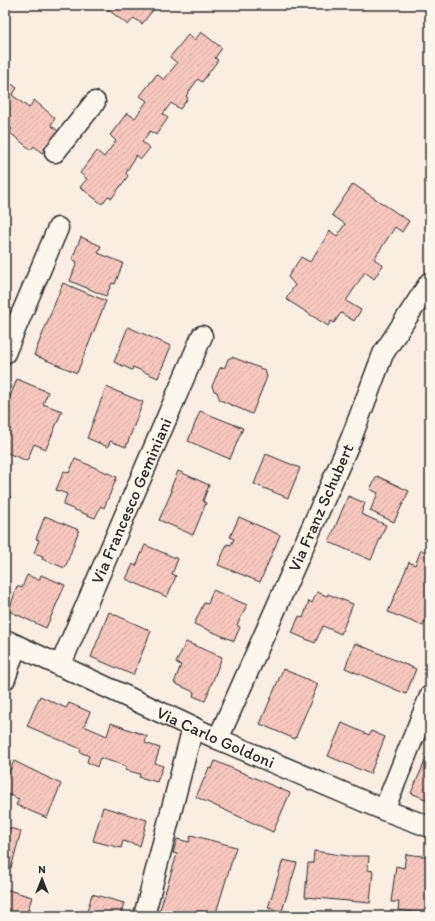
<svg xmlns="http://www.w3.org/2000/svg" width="435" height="921" viewBox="0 0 435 921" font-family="Itim,sans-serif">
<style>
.building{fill:url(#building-hatch);stroke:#2b2b2b}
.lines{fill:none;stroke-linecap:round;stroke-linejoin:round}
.minor-casing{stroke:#2b2b2b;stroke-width:23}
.minor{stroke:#fbf7ec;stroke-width:20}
.labels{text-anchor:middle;stroke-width:3;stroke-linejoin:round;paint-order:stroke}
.street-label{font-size:17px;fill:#2b2b2b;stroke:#fbf7ec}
</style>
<defs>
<pattern id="building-hatch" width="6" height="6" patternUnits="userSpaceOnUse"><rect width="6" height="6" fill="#f7c8be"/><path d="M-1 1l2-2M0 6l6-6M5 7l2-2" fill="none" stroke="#d4aca3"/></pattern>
</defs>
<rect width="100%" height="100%" fill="#faeee3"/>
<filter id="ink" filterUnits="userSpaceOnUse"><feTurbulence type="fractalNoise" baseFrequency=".025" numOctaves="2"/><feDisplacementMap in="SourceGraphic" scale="8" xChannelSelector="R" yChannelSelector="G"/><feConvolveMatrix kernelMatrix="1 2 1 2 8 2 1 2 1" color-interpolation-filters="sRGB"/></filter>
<g filter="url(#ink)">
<!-- building -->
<path class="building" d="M108 5H157L142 24 134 18 128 25 106 8Z
M201 32 222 48 215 58 218 60 202 82 198 79 186 96 188 98 180 109 171 103 163 114 168 118 156 135 150 131 142 142 150 148 141 159 136 155 126 173 128 176 112 198 108 196 102 204 80 187 87 179 80 173 97 151 104 157 116 141 110 135 127 113 135 118 147 101 140 96 157 74 164 80 177 63 170 57 188 35 195 40Z
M5 79 17 88 12 95 29 108 34 100 55 118 51 125 58 131 42 153 34 146 31 150 9 132 12 129 5 124Z
M353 184 409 221 402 232 395 227 374 259 383 265 374 279 365 272 346 301 361 310 354 321 341 313 334 323 331 321 328 326 286 299 295 285 288 277 301 257 310 262 330 231 337 236 345 224 332 215Z
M81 237 101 246 98 253 123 263 115 284 112 283 106 296 70 281 77 262 72 259Z
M63 283 106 301 77 373 34 355Z
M128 327 171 346 158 378 133 367 132 370 114 362Z
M232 357 265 370 267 377 252 414 220 400 217 392 214 391 212 386 220 368 225 367 228 359Z
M17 379 48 392 43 404 62 411 46 449 34 444 27 461 5 452V409Z
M106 387 143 402 126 447 110 441 108 447 87 438Z
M200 411 243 428 230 459 188 441Z
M266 454 300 468 288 498 254 484Z
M75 459 117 477 104 508 101 506 95 518 63 505 67 494 56 490 64 471 69 473Z
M178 471 209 485 203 501 206 503 193 535 159 520 172 491 170 490Z
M377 476 409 491 394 522 370 511 378 493 370 489Z
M5 495 11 497 5 509Z
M348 496 365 503 361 514 386 525 371 560 329 542Z
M45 516 79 530 65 568 42 559 43 556 34 553 39 540 36 539Z
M239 517 280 535 260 582 218 565 227 544 231 545 234 539 230 537Z
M145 545 178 559 172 574 176 576 167 597 126 579 133 564 136 566Z
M421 550 430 554V609L423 626 388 612 409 562 415 565Z
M27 575 39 580 41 575 65 585 46 628 9 611 17 586 22 588Z
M213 590 247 605 237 625 240 627 234 641 194 624 204 603 208 604Z
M317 592 327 596 328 594 353 604 341 634 323 626 315 643 292 633 299 616 303 618 309 601 312 603Z
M109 612 151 631 133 675 91 657Z
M186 642 222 657 205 701 193 696 194 692 174 683 181 665 176 663Z
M355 643 416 669 406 694 345 668Z
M283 669 318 684 295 739 260 724Z
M40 696 66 708 69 703 90 712 84 726 107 736 111 723 147 736 145 743 160 748 155 763 163 766 157 782 139 777 140 774 125 770 126 766 100 758 97 767 87 762 89 756 80 752 81 749 27 726Z
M342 723 369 735 371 731 385 737 370 774 328 756Z
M430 750V801L411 793Z
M14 761 61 784 47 818 16 805 19 799 5 793V782Z
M215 761 290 793 273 832 196 797 209 768 212 769Z
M103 807 147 820 140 846 123 841 121 848 93 841Z
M5 827 21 831 11 868 5 866Z
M191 835 236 847 215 916H158L177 854 173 853 177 839 189 842Z
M314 851 348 856H369L368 870 373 871 370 903 305 897 308 863H313Z
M406 854 430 857V914L398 910 399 902H391L396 866 404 868Z
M283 860 297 863 282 911 268 908Z
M5 889 32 897 28 910 32 911 31 916H5Z
M92 894 124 903 120 916H86Z"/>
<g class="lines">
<!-- minor casing -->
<g class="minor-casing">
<g id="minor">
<path d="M55 152 95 102"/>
<path d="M5 353 58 228"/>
<path id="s1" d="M5 640 218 739 384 810 430 827"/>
<path id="s2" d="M60 666 202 336"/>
<path d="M5 679 16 645"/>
<path id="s3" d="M218 739 351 439 383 354 430 282"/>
<path d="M384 810 430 696"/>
<path d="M144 916 193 727"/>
</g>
</g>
<!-- minor -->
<use href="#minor" class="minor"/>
</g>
</g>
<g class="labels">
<!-- street labels -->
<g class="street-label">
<text dy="6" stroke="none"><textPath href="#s2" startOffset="180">Via Francesco Geminiani</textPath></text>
<text dy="6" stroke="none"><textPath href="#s3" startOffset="253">Via Franz Schubert</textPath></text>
<text dy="6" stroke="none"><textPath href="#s1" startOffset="232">Via Carlo Goldoni</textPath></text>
</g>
</g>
<!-- margin -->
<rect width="435" height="921" fill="none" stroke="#fbf7ec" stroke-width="20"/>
<rect x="10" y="10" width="415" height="901" fill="none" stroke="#2b2b2b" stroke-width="1.5" filter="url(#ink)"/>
<!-- north arrow -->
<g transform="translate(42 879)" stroke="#fbf7ec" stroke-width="3" paint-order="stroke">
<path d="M0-3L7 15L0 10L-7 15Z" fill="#2b2b2b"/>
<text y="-6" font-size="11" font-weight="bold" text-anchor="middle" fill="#2b2b2b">N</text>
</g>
</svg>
